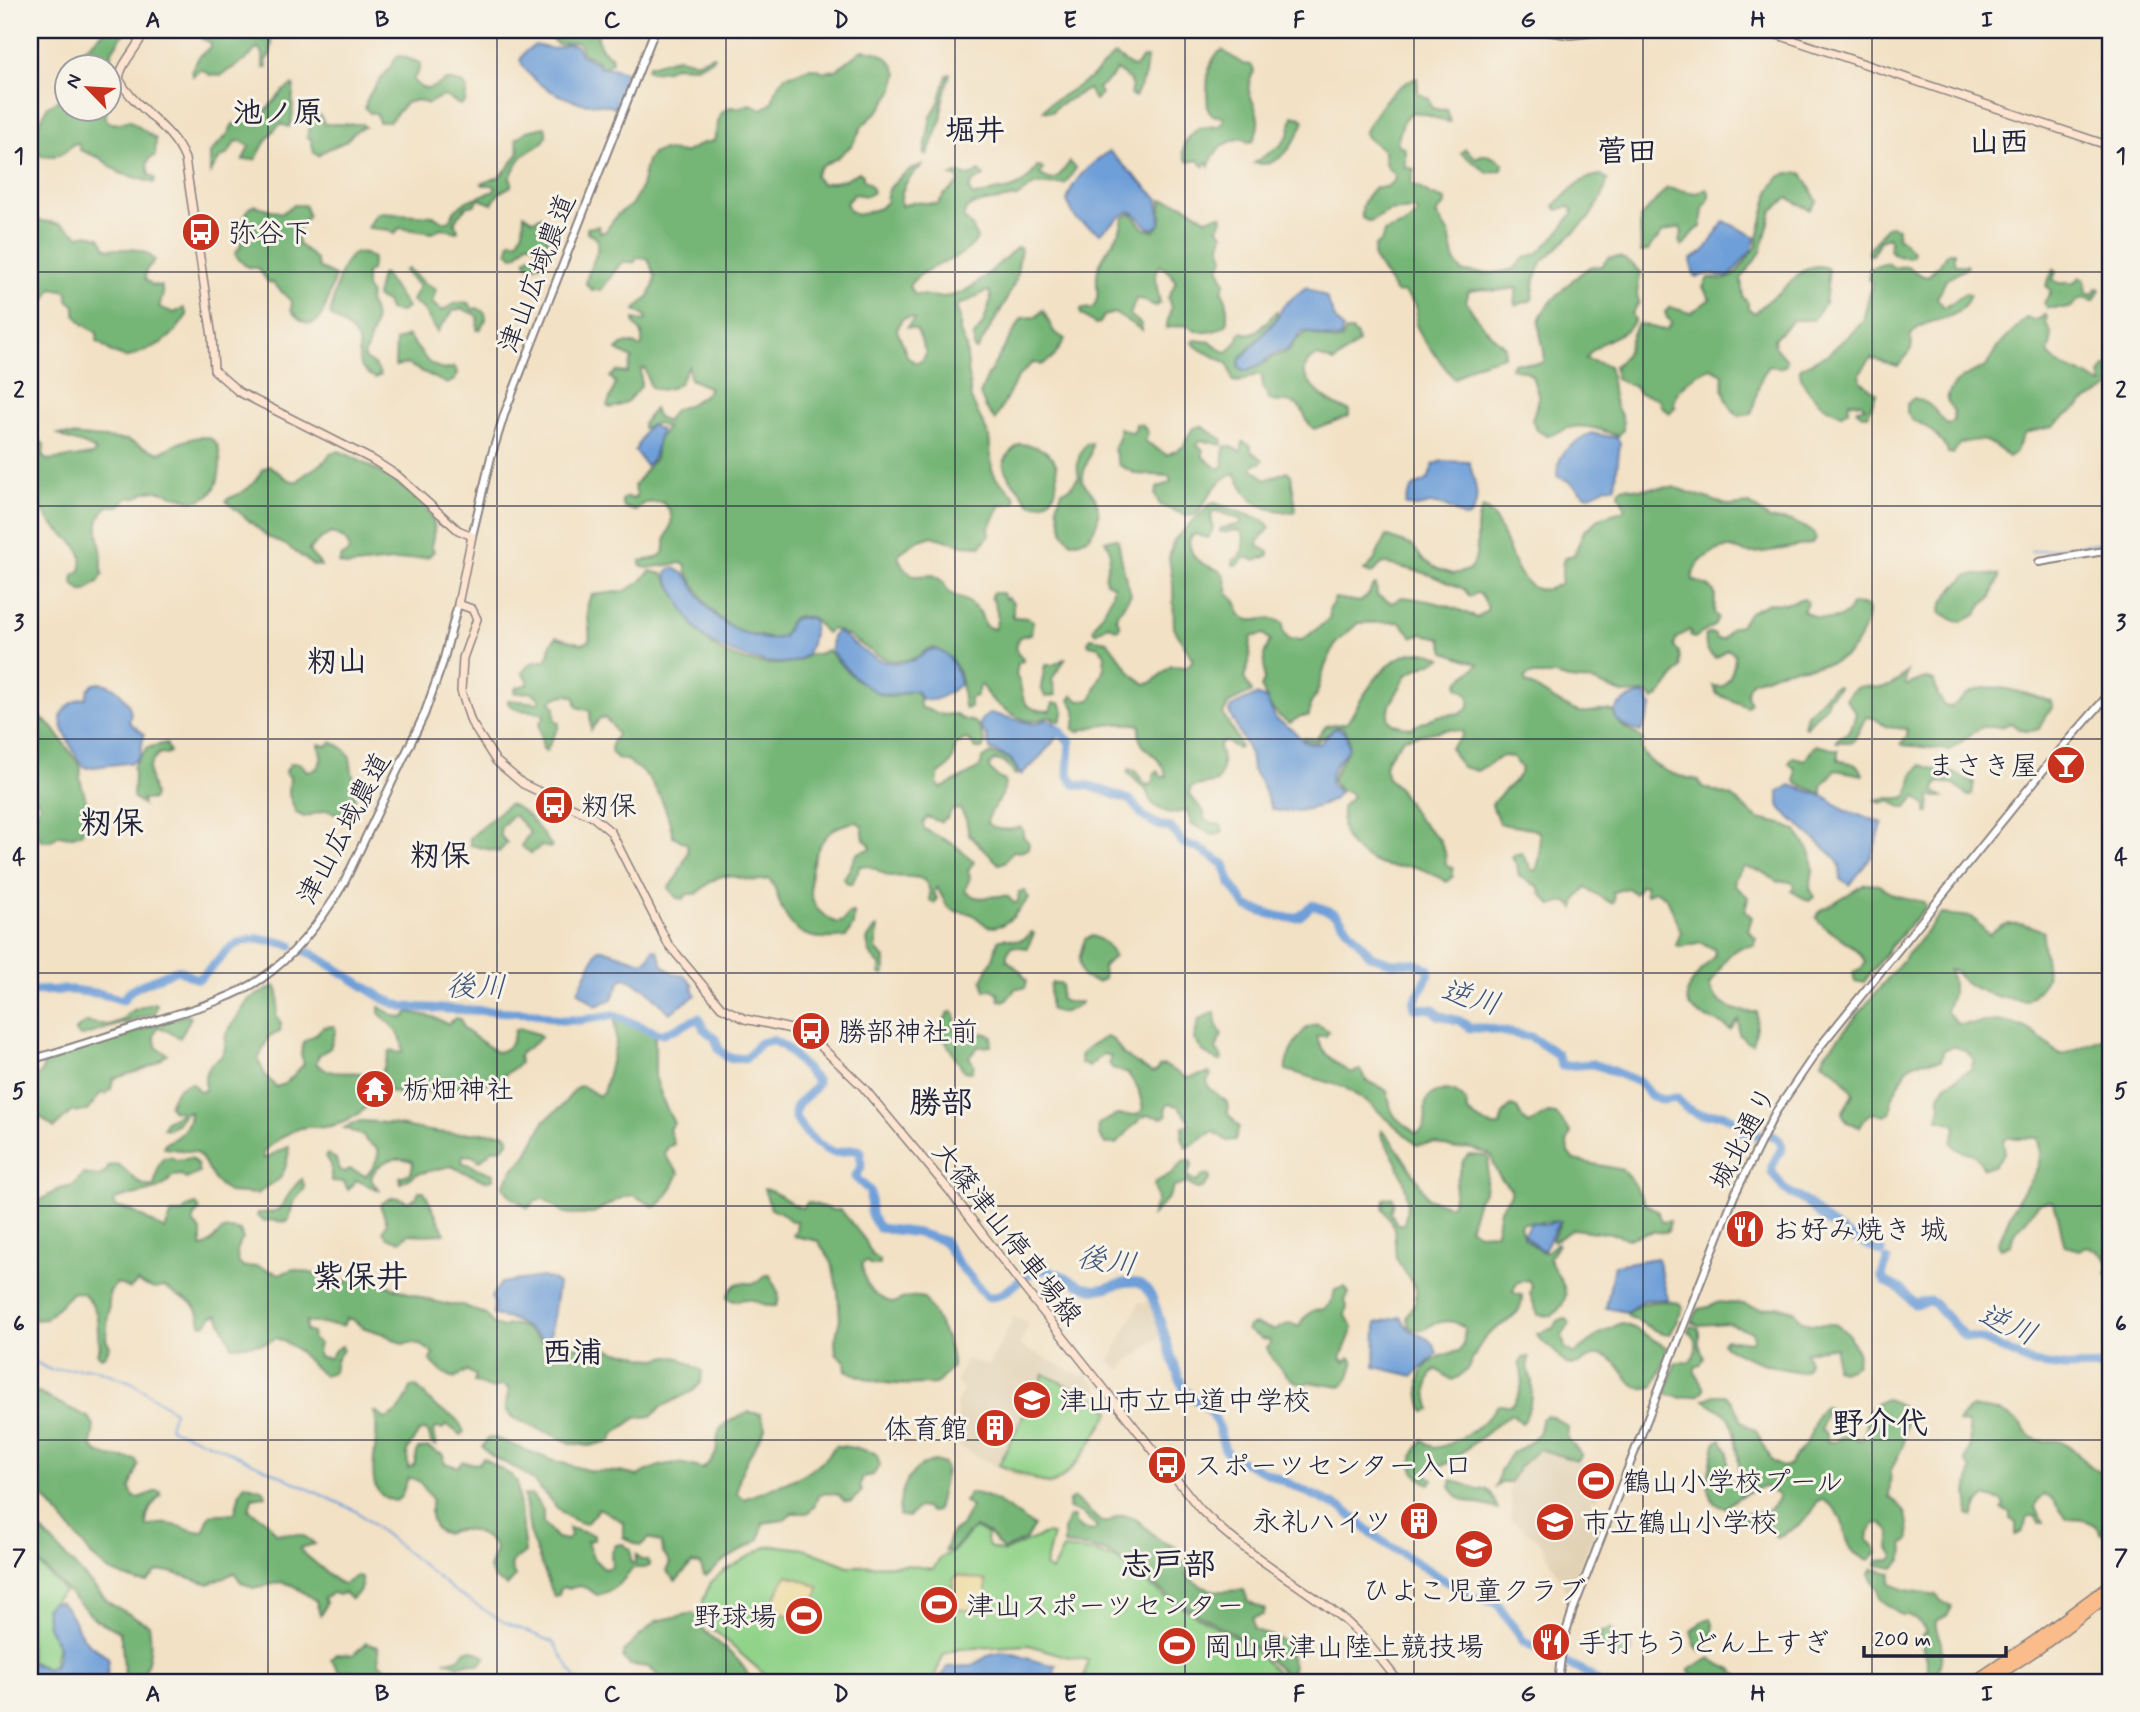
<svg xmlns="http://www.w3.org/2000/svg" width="2140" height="1712" viewBox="0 0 2140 1712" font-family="Mynerve,'Klee One',sans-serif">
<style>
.built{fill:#e1d2b5}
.green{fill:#92d38a;stroke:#5a7a62;stroke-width:2}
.forest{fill:#75b576;stroke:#4c6c58;stroke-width:2;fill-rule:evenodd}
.sand{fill:#eeda9e;stroke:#887e6c;stroke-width:2}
.water{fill:#6e9fd8;stroke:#48608a;stroke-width:2}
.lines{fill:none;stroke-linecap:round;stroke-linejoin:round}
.stream{stroke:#6e9fd8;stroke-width:2}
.river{stroke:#6e9fd8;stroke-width:9}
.tertiary-casing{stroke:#8a8280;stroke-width:10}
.secondary-casing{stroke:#8a8280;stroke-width:10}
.motorway-casing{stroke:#8a8280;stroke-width:13}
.tertiary{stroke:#fff;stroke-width:6}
.secondary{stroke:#fde4d0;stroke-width:7}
.motorway{stroke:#f9bc8a;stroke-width:10}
.grid{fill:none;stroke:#22223b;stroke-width:2;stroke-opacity:0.55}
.labels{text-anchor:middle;stroke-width:6;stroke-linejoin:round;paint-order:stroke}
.poi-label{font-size:28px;fill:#22223b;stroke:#f7f3e8;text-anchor:start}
.street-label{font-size:28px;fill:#22223b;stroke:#f7f3e8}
.neighbourhood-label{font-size:30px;font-weight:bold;fill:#22223b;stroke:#f7f3e8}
.water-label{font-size:30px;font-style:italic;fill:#40547a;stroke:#f7f3e8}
.quarter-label{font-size:32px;font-weight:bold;fill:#22223b;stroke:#f7f3e8}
.neatline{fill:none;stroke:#22223b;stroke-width:2.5}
.grid-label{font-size:23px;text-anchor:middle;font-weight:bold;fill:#22223b}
</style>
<rect width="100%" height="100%" fill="#f7f3e8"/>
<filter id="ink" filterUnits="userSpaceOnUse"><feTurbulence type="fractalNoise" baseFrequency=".0143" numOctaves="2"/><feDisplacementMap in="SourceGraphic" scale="14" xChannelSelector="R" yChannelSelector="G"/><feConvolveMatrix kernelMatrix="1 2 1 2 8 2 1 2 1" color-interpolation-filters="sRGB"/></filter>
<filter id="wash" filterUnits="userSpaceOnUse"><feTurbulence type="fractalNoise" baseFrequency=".00686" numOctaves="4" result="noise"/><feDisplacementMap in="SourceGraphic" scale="28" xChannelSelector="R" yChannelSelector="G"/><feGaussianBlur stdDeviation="1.57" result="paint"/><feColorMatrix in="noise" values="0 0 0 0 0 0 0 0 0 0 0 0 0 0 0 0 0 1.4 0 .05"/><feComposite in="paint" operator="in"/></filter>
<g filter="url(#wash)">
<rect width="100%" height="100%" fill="#f2e1c4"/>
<!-- built -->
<path class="built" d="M1149 1299 1161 1336 1127 1362 1122 1371 1109 1362 1140 1301 1145 1303Z
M1014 1317 1029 1324 1019 1345 1082 1377 1085 1372 1112 1406V1414L1081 1461 1062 1481 1052 1487 1014 1476 951 1442 959 1425 956 1404 963 1390 956 1381 967 1359 989 1365Z
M1540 1450 1564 1459 1581 1462 1608 1473 1597 1500 1592 1498 1590 1501 1604 1508 1569 1593 1566 1591 1540 1541 1510 1520 1512 1498 1509 1493 1510 1486 1518 1469Z
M1464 1537 1491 1550 1484 1562 1458 1548Z"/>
<!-- green -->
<path class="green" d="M1044 1374 1105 1405 1110 1412C1097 1432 1072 1480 1048 1484L999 1465Z
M974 1528 987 1534 986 1539 989 1547 1003 1552 1045 1534 1053 1535 1045 1567 1052 1571 1063 1549 1095 1552 1116 1560 1169 1600 1251 1647 1287 1682H1083L1088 1660 1065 1656 1029 1645 959 1649 944 1654 932 1682H773L716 1632 703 1616V1600L711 1582 725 1570 766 1547 779 1546 805 1549 848 1566 906 1565 933 1569 941 1557 953 1552Z
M30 1556 65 1591 45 1608 48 1626 58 1645 53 1666 46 1668 30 1661Z"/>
<!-- forest -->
<path class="forest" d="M105 30H126L112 51 109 64 104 66 97 63 98 51 93 49 76 58 75 66H67C79 50 93 44 105 30Z
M197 30H255L254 37 257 39 261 35 268 37 272 43 270 55 266 60 267 68H263V54L259 49 254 51C247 63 232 66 221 76L210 75 201 69 193 76 191 71 199 57 211 46 210 42 202 39Z
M542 30H598C597 42 600 51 611 56L612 62 607 66H601L595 59 582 53 580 44 577 42 557 44Z
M862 50C881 50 891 58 898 74L893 91 880 109 863 125 852 145 837 158 820 167 815 176 821 184 843 180 859 172 863 175V179L871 186 873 192 867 196 854 194 846 203 850 211 858 215 880 208 887 201C883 186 910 168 924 164 910 176 899 187 901 206L914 202 938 204 944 195 959 183 958 178 951 176 957 173 970 176 980 171 984 176 973 182 969 190 972 195C982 197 985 193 994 191 999 189 1001 191 1006 190 1019 188 1031 178 1037 166L1041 167 1043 170 1040 174C1057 187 1060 173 1070 162L1076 168 1065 184 1034 185 1017 197 974 204 966 209 963 218 972 226 977 239C960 265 927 261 909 286L914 294C923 295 932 297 941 297 973 297 995 264 1018 247L1021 249 1016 279 1005 303 977 350 974 349V336L983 324 991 299 989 291C977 293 970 304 959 304L956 308 960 317V332L966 346 971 399 989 436 992 469 996 478 1015 496 1016 502 1001 505 989 528 990 534 981 546 963 545 932 536 917 541 901 552 898 557 904 568 914 576 934 575 943 582 949 593 967 601 980 612 985 626 994 629C1000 620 997 606 991 597L992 593H1003L1005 599 1008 598 1013 603V617L1028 618 1033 621 1031 634 1019 637C1016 647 1014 652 1023 659V661L1018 663 1016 675C1027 693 1014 710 1050 711L1053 703H1060L1064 711 1060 722 1050 717C1045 717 1039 721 1033 721 1020 722 986 700 983 686L980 685 976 696 970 698V707L967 709 964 706C961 686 963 665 944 653 939 650 935 647 929 649 921 652 927 651 920 655 913 660 897 662 889 660 868 654 853 634 832 629L826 633 812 617C787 616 793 617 783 636L774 639 740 632 722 620 709 608 686 571V565L682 563 646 568 640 565V561C647 560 656 560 662 554 668 549 663 545 666 538 672 524 676 514 662 502L645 503 635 511 624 507 622 500 627 497 633 499 637 495 634 486 655 458 657 440 667 428 657 423 643 428V424L654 409 657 416 666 422 674 410C686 406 703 399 710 388L690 379 689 366C685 370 683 378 679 383 672 390 658 392 650 386L645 368 641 369V386C631 398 625 406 610 408L607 406 616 383 610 377 617 371 627 373 632 358 617 350C623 342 631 341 639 347L642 345V334L634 323V319L643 321 646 320V316L635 310 649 296 654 285 655 276 648 259 637 257 635 262C631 263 627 261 623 262 619 263 607 284 601 290H592L586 284C587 266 602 256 596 237L587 233V228L598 226 600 232H605L618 214 631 205 640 190 647 161 652 154 662 150 684 153 703 143 714 141 720 114 730 107 739 108 750 104 762 109 772 103 775 91 785 76C803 74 806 62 824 72L836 70ZM911 317 914 319 907 327 917 330 926 353 923 360 917 363 908 358 897 330 902 319Z
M1222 50 1243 64 1251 65 1254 71C1241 96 1256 97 1258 119 1259 127 1256 134 1253 141L1248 142 1241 138C1224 143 1215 148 1209 166L1207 162 1204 166 1198 160 1188 162 1183 153 1185 142 1198 128 1219 126 1224 121 1223 117 1213 115 1208 110C1207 92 1204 61 1222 50Z
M1114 55C1122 58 1127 66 1135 67L1143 58H1147L1145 75 1135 97 1130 95 1132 87 1130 80 1116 70 1112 77 1098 88 1101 94 1095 100 1088 89 1057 106 1052 112 1043 111 1049 104 1089 79Z
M401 56 420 63V68L413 80C425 96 434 86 447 80L464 84 467 89 465 102 460 105C444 95 445 93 428 104L417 100 406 103 389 122H379L376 113H370L365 108C368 87 387 77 396 57Z
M711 56H714L713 59 696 67 673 66 667 70 651 72 647 69 649 65C658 65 663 61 672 59 688 55 688 68 711 56Z
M950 74 942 103V117L927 155H924L931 116 939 102 947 75Z
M1417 78 1418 93 1429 99 1432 108 1441 110 1447 109 1450 122C1437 121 1428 113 1412 112L1404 119 1397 143 1405 149V167L1414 169 1411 183 1431 195 1445 200V204L1436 214 1449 234 1455 262 1463 272 1494 273 1514 269 1523 259 1538 253 1557 234 1573 213 1572 208 1568 206 1558 210 1554 206C1569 192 1580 177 1601 175L1608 179 1602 197 1589 218 1542 262 1535 279 1532 300 1517 305 1514 302 1517 288 1495 291 1484 289 1469 291 1466 301C1476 320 1488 333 1505 347L1504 356 1474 365 1454 379 1423 339 1416 325V305L1403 292 1396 293 1373 256 1375 246 1381 242 1384 232 1406 224 1418 213 1414 209 1389 211 1370 222 1362 218C1360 204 1366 197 1375 187H1386L1394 181 1395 174C1385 168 1384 162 1384 151 1377 144 1369 141 1364 133 1377 110 1391 86 1417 78Z
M292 85 294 87C290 100 296 115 289 127L281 124C269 133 263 146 256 159L243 160 249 146 241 141 235 142 228 154 220 158 210 173V153L227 135 233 124 241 122 249 111 256 114 259 111 264 113 283 91Z
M66 96V108L107 109 105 118C112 127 120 123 129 120L156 139 155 156 150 158 147 164 149 175 155 178 154 183 120 173 100 158 80 150 78 143 73 144C63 155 56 158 41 156L30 139V133L39 124 48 106Z
M316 115H320L325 124H362L365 127C351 130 352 139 342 143 334 147 324 149 318 156L314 153 311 139 307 137 311 122Z
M1293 116 1301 118 1304 121C1296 142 1281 169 1254 163L1281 145 1289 134Z
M545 127C552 145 530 147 522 157 517 163 513 171 510 178L512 182 511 186 499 193 492 204 479 199 474 205 466 207 454 223 458 229 457 232 441 228 432 233 399 228 395 234 389 230 368 228 376 214 380 213 434 216 445 222 450 221 454 211 467 201 494 191 496 188 493 185H483L482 183 499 177 508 168 519 152 516 139 527 131Z
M1465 149 1476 158C1484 151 1495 158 1503 163L1502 170 1488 173 1461 153Z
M1788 173H1802L1817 201 1810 210 1788 198 1772 211 1761 252 1741 279 1743 297 1748 303V309L1755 313C1763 304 1772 298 1781 291 1794 279 1810 258 1829 269L1825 303 1813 320H1793L1774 339 1775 347 1787 360 1786 365 1780 368 1770 366C1756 379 1758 397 1751 414L1739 416C1727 407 1721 389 1723 374L1711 368C1698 372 1669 391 1675 407L1670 413 1661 406 1659 399 1639 393 1635 387 1616 379 1614 366C1632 354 1627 341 1638 324 1648 324 1656 330 1666 330L1672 322 1667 318 1665 312 1670 307 1691 313 1710 299 1703 287 1708 278 1726 279 1732 277 1738 271 1756 247 1769 192 1779 177Z
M1667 188 1696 193 1706 189 1709 192V199L1703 209 1701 227C1692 231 1689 240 1682 246L1679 241 1682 233 1680 227 1663 232 1647 251 1641 252 1640 218Z
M1162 200C1181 201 1191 208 1205 219L1221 215 1222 219 1218 228 1223 234 1220 246 1224 257 1219 268 1225 282 1222 291 1227 302V324C1214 334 1200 335 1186 325L1166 328 1171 308 1168 298 1176 282 1171 274 1161 266 1157 268 1155 278 1160 303 1155 306 1141 299H1136L1130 315 1141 324 1142 330 1114 313 1104 316 1100 323 1095 324 1081 314V309L1093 308C1102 294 1094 285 1098 269 1103 250 1121 238 1123 218L1131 213 1143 228 1154 231C1167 222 1158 212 1162 200Z
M254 205 282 213 294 205H305L308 216 296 232 298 244 315 258 319 268 335 276C327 299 321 347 291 310L292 302 273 283 268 282 258 268C246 269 242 263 235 254L241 245 239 227 249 208Z
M524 214 533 220 543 216 550 223 551 227 546 235 551 251 539 264 532 267 526 263V259L537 252V248L532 243H527L517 255 513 256 508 251 510 241H518L523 230Z
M30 219 61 224 80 236 88 234 100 237 106 248C126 252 138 243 155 260L146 270 145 279 152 285 161 286 163 294 159 307 174 313 184 308 187 315C168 345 158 345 127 358L113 353 97 341V333L83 324 75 314V306L68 300 67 291 52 288 45 301 30 305Z
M1891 226 1898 228V237L1914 252 1912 256C1902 258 1896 257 1889 249L1891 241 1888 237 1880 240 1873 255H1869L1870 249 1886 227Z
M1949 252H1954V263L1956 265H1967L1968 267 1946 280 1937 298 1944 307C1951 306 1958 296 1966 293L1970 294C1960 328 1922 313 1910 337 1916 348 1906 357 1898 366L1871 358 1860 373 1861 381 1876 393 1868 415H1862L1856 410 1857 408 1865 407 1861 403 1849 402 1848 410 1842 414C1824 411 1798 386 1800 368L1828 354 1858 327 1863 321 1872 283 1868 279 1870 268 1888 263 1894 268C1913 262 1913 276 1928 277Z
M354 253 365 254 373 258 371 270 366 274V288L370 294 369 302C382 321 369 338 364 358L376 367 381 375 375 378C347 362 367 355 355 336 349 326 338 323 330 314 335 295 338 265 354 253Z
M1620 257 1633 265 1640 272 1637 294 1639 302 1632 314 1635 320C1625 339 1598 337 1586 359L1609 366C1612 377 1611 387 1613 397 1616 413 1624 411 1623 430L1617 436C1603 430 1589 425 1573 427 1565 428 1556 434 1547 436L1537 430 1532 420 1539 397 1532 376 1526 371 1511 368 1513 363C1524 361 1535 367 1544 362 1547 348 1536 333 1540 318 1544 306 1579 272 1591 267 1594 266 1598 266 1602 266L1608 258Z
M408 269 424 283 436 289 432 303 442 311C452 305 457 301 469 303L473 310 477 308 485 313 486 319 480 330H477L478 316 461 308 457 311 454 310 437 332 424 310 412 301 419 286 404 271Z
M2054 269 2056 272 2053 280 2059 283H2074L2080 277 2085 280 2086 293 2092 295 2097 288 2100 289 2094 301 2081 298 2070 308H2048L2044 303 2051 291 2046 285Z
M384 274 407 307C403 314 396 312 389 310L386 302 376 297 381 275Z
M1043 310 1054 332 1065 339 1054 357 1041 365 1033 362 1017 378 995 420 986 408 980 394 988 375 1022 318 1036 317Z
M1277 312 1276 319 1240 358 1238 368 1242 371C1260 372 1270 354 1288 352L1296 340 1307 332 1334 341 1341 340 1346 331H1352L1357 336 1358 343 1334 362 1318 356 1309 360 1303 371C1310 388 1331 406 1349 410V416L1314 429C1305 423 1306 412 1298 406 1289 399 1279 404 1270 400L1263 388 1262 376 1258 374 1239 382 1233 381C1231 376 1231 368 1227 364 1217 355 1201 354 1192 342L1195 340 1211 342 1223 351 1228 352 1238 340 1239 334 1242 332C1257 339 1266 319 1277 312Z
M2045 314 2047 317 2045 323C2054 332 2052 341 2048 352 2056 367 2073 370 2087 376 2095 379 2095 383 2103 384L2100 375 2105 367 2110 366V388L2083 403 2052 427 2025 433 2015 453 2009 457C1990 441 1983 436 1959 444L1953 454 1948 453C1945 441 1925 423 1913 421L1907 413V404L1914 398C1938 406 1932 411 1948 425L1954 421V411L1947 400C1950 382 1970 372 1986 367L1997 347 2026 318C2034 321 2039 321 2045 314Z
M408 336 429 363 443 370 455 367 457 373 455 380 447 384 407 364 395 366 396 341Z
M1136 424 1143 425 1148 433 1145 441 1167 455 1183 447 1192 429 1201 426 1223 440 1222 445 1201 440 1197 445 1203 450V457L1218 469 1224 466 1223 453 1225 446H1230L1241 452 1243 442 1251 446V451L1263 460 1260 463 1254 464 1252 468 1266 480 1287 471 1291 475 1296 510 1294 513C1277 510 1258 510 1247 494 1242 488 1240 480 1235 474 1215 478 1208 501 1195 515L1187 516 1160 505 1155 495 1157 488 1171 482 1169 476 1136 474 1119 465 1114 449 1119 438V428L1132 433 1135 430Z
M58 434 127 440 159 453C184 440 223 419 220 466 219 475 218 485 212 492 188 517 161 475 138 497L128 498 119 506H108C91 520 100 539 102 556 102 563 101 567 103 574L99 581 86 591H81L73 584 74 575 80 571C87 547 70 541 55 527 51 523 32 496 30 490 27 483 30 450 30 440L36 439 44 444 43 457 47 460 92 455 96 451C85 441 68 443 58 434Z
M1092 443C1092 457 1083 467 1082 481 1086 487 1093 492 1096 500 1103 519 1093 543 1071 542L1064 534 1057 506 1062 491 1070 488 1079 477C1076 465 1078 454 1086 444Z
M1020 444C1035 445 1056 451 1057 470 1058 475 1056 481 1056 486 1056 497 1044 506 1033 504 1026 503 1025 496 1021 492 1006 473 992 463 1020 444Z
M339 451C363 461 423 494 433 519 436 527 433 537 431 546L434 551 428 557 346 566 339 563 341 557 349 551C349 539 341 537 331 533L320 539 309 550C312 558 318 559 321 566L313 565 286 545 268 537 226 501 227 499C246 492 253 486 263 469L269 466C280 471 286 483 298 481 308 469 323 467 330 454Z
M1625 487 1638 489 1673 487 1730 506 1750 504 1770 519 1792 521 1813 532 1816 539 1811 544C1791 547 1771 552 1751 553 1744 553 1737 549 1730 548 1715 547 1690 564 1693 580 1717 590 1716 587 1714 613L1718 617 1715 625 1694 638 1690 636 1691 632 1689 630 1676 639 1674 646 1679 652 1681 668C1671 678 1667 691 1654 700L1647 693 1624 694 1592 681 1569 679 1555 675H1529L1525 678 1526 683C1543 691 1558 704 1576 711 1590 716 1601 706 1614 712 1616 731 1635 728 1643 741L1641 749C1651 769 1678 777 1699 780L1702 787 1732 797 1758 819 1782 824 1796 831 1811 853 1813 870 1810 888 1814 897 1809 901 1791 891 1794 888 1793 883 1786 881 1778 882 1763 872 1743 867 1735 879 1734 885 1748 897 1745 911 1752 917 1748 930 1756 938 1754 946C1727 944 1723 968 1709 985 1715 1007 1739 1013 1757 1012 1757 1024 1755 1034 1752 1044L1746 1042 1739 1034V1020L1730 1030C1721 1021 1711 1021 1700 1015 1668 997 1703 971 1715 955L1714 949 1701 942 1680 947 1676 945 1681 931C1672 918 1673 894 1654 891L1646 895 1645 885 1640 886 1635 894 1628 888 1613 892 1614 902 1611 903 1586 888 1576 900 1574 908 1568 902H1563L1552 906 1541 893 1539 887 1519 876 1517 865 1512 858 1513 855 1522 853 1532 870 1535 871C1542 859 1540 845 1539 832 1526 825 1513 828 1499 823L1492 805C1500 791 1518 783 1522 769L1513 757 1503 756 1477 771 1462 767 1450 748 1461 738 1463 732 1449 729 1404 738 1387 759 1385 767 1388 778 1399 789 1418 819 1440 840 1445 852 1446 865 1453 868V876L1447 882C1436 876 1424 868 1411 866 1405 866 1400 867 1394 867 1376 866 1351 852 1344 834 1341 826 1342 816 1342 807L1353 796 1349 792 1339 790 1332 781C1337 760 1361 747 1342 727H1336L1315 743 1307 742 1302 738 1316 739 1326 726 1347 723C1366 692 1395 633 1442 658L1408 673 1390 705 1388 719 1393 724 1411 728 1437 716 1462 713 1469 707C1470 696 1468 693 1458 687V682L1479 664 1445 652 1441 638 1423 634 1413 637 1400 622 1358 623 1336 643 1325 666 1317 693 1310 705 1309 716H1301L1290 723 1279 716 1270 706 1261 687 1264 680V655L1270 640 1264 634 1251 637 1249 663 1244 678 1252 692 1229 703 1223 714 1237 738 1240 748 1238 749 1225 741 1220 743 1219 749C1224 760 1223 771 1217 782L1191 787 1189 794 1204 812V819L1211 823 1221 825 1223 831 1215 835 1191 824 1187 810 1171 814 1158 808 1151 802 1146 790 1127 772 1129 769 1135 771 1147 786 1153 781 1154 773 1157 771 1162 777H1166C1163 754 1141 753 1139 736 1139 732 1140 728 1140 725 1127 722 1090 725 1078 732L1073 729C1078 717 1077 711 1070 700L1073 695 1079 701 1091 700 1104 668 1105 654 1099 647 1089 645 1088 642 1091 638 1107 641 1133 675 1145 684 1151 683 1171 666 1187 667 1193 660 1174 628 1173 583 1169 558 1174 540 1209 505 1215 503 1265 521 1270 528 1259 540 1258 546 1269 552V555L1255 561 1249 558H1244L1238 565H1233V561L1242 554 1244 537 1241 531C1234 529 1228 533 1220 532V529C1228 525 1235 528 1241 523V519C1231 518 1224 511 1214 511L1211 515 1213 529 1208 538 1194 534 1189 540C1192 573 1218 562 1224 576 1226 581 1227 589 1228 594 1236 600 1239 604 1239 614 1255 629 1264 611 1283 623V631L1288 639 1302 640 1327 621 1330 616 1329 610 1335 598 1360 602 1369 594 1372 587 1376 585 1377 596 1392 603 1402 597C1430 600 1451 605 1477 618L1486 611 1488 607 1480 594 1476 593 1470 597 1464 589 1425 573 1383 563 1371 574 1364 571 1374 561 1386 536 1413 546 1423 560 1438 569 1453 574 1469 570C1485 551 1470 528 1483 508 1510 516 1511 616 1561 583L1563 561 1566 557 1574 555 1584 531 1602 517 1623 511 1625 506 1619 495 1620 489Z
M1115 538 1118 540 1124 572 1131 594 1116 616 1120 626 1118 630 1108 625 1096 633 1093 630C1099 615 1114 601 1113 585L1106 582C1102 567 1118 555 1105 541Z
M650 571 663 574C694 623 700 658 768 664 782 665 798 664 809 654H818L827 650 854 678 882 695 894 697 911 691 916 692 920 700V707C922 708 942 715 944 715 948 715 951 714 955 714 963 723 971 718 977 724 981 728 982 737 985 742L982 749H976L969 740 965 739 955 746 953 759 947 768 938 775 937 783 941 788C945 787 973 772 977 769 982 766 981 764 982 759L991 753 1009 759 1019 774 1015 775 1004 762 995 760 990 764 989 769 1000 779 1004 780 1005 783C1004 801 989 808 987 823 997 831 1008 831 1020 827L1023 830V836L1029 843 1028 849 1020 852 1013 851 1005 862 999 864 969 835 966 819 960 809 952 810 947 818 940 822 927 817 923 823 924 829 955 845 974 862 968 870 970 877 965 891C979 904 991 894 1007 896L1014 903 1018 902 1019 892 1024 891 1029 898 1012 918 1002 925 994 927 987 926 972 914 955 911 947 906 937 887 934 892 937 899 935 903 930 901C932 866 904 881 887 875 877 871 872 864 860 866L852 884H848L843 878C845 875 849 872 850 868 857 853 853 853 871 849L870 845 864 839 862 826 857 822C850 823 842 825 836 828 813 842 803 885 816 907 820 914 830 919 837 923L843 921 849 913H854L853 926 846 937C814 941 793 938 780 904 777 895 776 886 769 879 732 887 732 858 697 894H687L684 899 677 898 668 888 676 879 688 852 687 844 673 836C668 812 662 796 646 775 641 769 634 768 629 761L617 758 611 752 612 742 617 735 612 725 605 718H600L591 730 590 711 577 707 575 698C568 692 557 696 550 702L555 706V720L559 723V726L546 751 543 749 539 724 544 717 543 714C531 708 519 715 508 703V700L539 703 540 699C529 688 527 694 514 693L516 688 528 684V679L522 673 531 663 546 660 549 655 551 644 556 637 582 644 589 641C592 626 582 607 592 595L625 591 640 582Z
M1982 574 1999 575V578L1991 598 1983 604 1976 615 1961 622 1955 621 1940 612C1942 597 1956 587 1966 576Z
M1804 598 1807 603 1803 610C1816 622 1847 624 1852 604L1862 605 1868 608C1868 620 1865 629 1859 639 1844 670 1813 664 1784 670 1772 673 1765 679 1753 680 1747 688 1745 693 1750 703L1747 707 1717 694 1713 686 1722 687C1731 678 1735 667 1735 654L1727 649 1716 658C1707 654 1704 645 1706 635L1711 633 1715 635 1716 639H1723L1731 628 1740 625 1750 612 1758 608 1769 603 1785 604Z
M1066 658 1052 679 1056 695 1045 697 1041 687 1045 665H1053Z
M1907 672 1905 683 1907 685 1925 678 1934 681 1938 695 1945 706 1951 707C1957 703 1963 697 1969 693 1995 679 2026 695 2051 701L2053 707 2046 714 2039 729C2027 733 2020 731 2011 723L2001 727H1981L1950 750 1903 745 1901 743 1907 737V729L1887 727 1874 718 1866 717 1853 742H1836L1838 738C1850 735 1853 724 1856 713L1846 699C1861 675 1869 693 1888 686 1895 684 1902 677 1907 672Z
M1837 686 1839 687 1829 697 1825 707 1806 727 1804 726 1807 714 1833 687Z
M32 717 41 718 53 728 81 767 80 779 90 815 86 826 80 834 69 837 60 835 50 841H42L31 824 40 804 36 799 30 798V718Z
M331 742C338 745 345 748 349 755 351 759 351 767 352 771 357 792 359 827 327 810L304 817 296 813 289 795 290 777 285 773 290 764C301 761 301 764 307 771L316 769C326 756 319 755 319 744L327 746Z
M166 743 170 752 166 754 160 753C142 770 151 775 154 796L152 800 142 799 143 805 133 797 134 774 133 767 147 748Z
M1815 745 1838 750V760C1848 763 1860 762 1863 775L1835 770 1822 786V794L1798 784 1795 781V769L1789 763 1793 757 1805 760Z
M1921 765 1947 774 1950 772 1974 782 1972 794 1968 796 1955 784 1939 782 1936 786 1935 792 1943 797H1930L1929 813H1926V805L1916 796 1906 808C1893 806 1895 798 1880 803L1876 800C1885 796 1890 799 1900 798 1913 798 1909 783 1913 775 1915 771 1918 768 1921 765Z
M509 804C531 812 537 829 552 846L550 848 542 846 531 853 521 846 530 832 515 816H511L500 829 501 836 507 843 499 852 470 845V838C483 827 494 815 509 804Z
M1865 884 1879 885 1894 895 1924 902 1926 907 1892 945 1864 982H1855L1853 972 1862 968 1865 962C1854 940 1831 937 1816 918L1820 911Z
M1941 914 1972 917 1989 935C2001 919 2028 922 2044 932 2038 963 2063 974 2026 1001 2002 999 1969 992 1955 971L1949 970 1952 982V994L1946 1011 1958 1024C1976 1025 1996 1018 2012 1023 2024 1026 2036 1034 2045 1042 2052 1047 2053 1052 2062 1055L2101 1039 2110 1040V1279L2106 1274C2114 1259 2099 1251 2086 1246L2079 1250 2065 1246C2060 1232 2060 1215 2053 1202 2036 1199 2035 1210 2026 1220 2017 1229 2013 1232 2011 1245L2001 1249 1998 1244C2004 1230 2009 1216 2016 1203 2028 1181 2048 1165 2037 1138H2007L2003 1141 2005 1152 1994 1166 1984 1168 1974 1154 1956 1149 1952 1142 1956 1128 1954 1124 1938 1119 1941 1105 1939 1095 1946 1085 1971 1069 1974 1059 1964 1050 1953 1046 1944 1050 1941 1060 1916 1062 1909 1066 1892 1097 1891 1111 1885 1116 1873 1113 1867 1116 1860 1127 1847 1122 1842 1113 1853 1094C1845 1079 1837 1070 1822 1062L1825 1054Z
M878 927 876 949 885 959V974L882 975 880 973V964C870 958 869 951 867 940L875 928Z
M1032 932 1034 934 1027 948 1012 946 1007 954V960L1020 971 1027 981 1025 988H1016L1006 1001 999 1000 998 993 992 989 985 991 982 980 994 956 998 940 1004 938C1017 942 1022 943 1032 932Z
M1092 936C1103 940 1109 945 1114 956L1103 967 1104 979 1097 982 1084 978C1076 964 1080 953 1085 939Z
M1052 983H1060L1062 985 1060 999 1066 1002H1081L1080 1004C1070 1011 1061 1016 1050 1009V987Z
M275 986C281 996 278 1004 276 1015L281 1023 280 1032 269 1036 258 1060 265 1075 276 1087 285 1084 304 1064 301 1054 303 1042 315 1035 323 1027 334 1026 336 1030 330 1048 319 1055 316 1063C334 1081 354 1066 375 1077L381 1075 390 1051 393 1050 397 1053 403 1051C403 1032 391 1026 379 1013V1007L395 1016 404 1018 409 1012 433 1017 448 1024 455 1018 460 1019 464 1029 496 1052C510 1050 512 1044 515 1030L519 1028 538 1034 541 1037C534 1046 526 1047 519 1055L520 1063C491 1090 464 1088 426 1092L418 1091 409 1085 404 1093C389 1094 388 1090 380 1079L370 1080 366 1086V1096L372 1101C360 1115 343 1125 324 1127 318 1128 312 1126 307 1127 290 1129 276 1141 263 1152L264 1159 289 1146C289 1156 285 1174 278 1180 271 1185 264 1187 258 1194L228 1192 215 1181 201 1157 195 1152 164 1148 165 1143C178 1138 190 1128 190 1112H185L178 1123 169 1129 163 1128 166 1121 180 1114 179 1111 172 1110 169 1105C175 1092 177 1085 192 1083L200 1092 205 1090V1075L211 1064 221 1057 225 1048 226 1034 249 999Z
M154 1003 157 1004 155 1013 83 1036H80L75 1031 86 1022 109 1025 123 1020 128 1013 136 1009Z
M953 1012 956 1018 953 1026 957 1031 969 1037 984 1033 992 1036 991 1046 978 1047 969 1057 974 1065 972 1072 964 1071 939 1031 948 1013Z
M1215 1012 1216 1024 1222 1034 1216 1049 1222 1058 1221 1061C1209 1059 1200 1049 1194 1039L1199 1019Z
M185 1015 191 1017 180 1038 160 1027 157 1028 154 1037 157 1048 167 1054C152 1070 132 1072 113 1079L111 1089 106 1094 101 1093 87 1111 71 1112 54 1128 42 1118H30V1078H36L41 1073 45 1061Z
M620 1018 652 1032 655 1036V1076L664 1103 674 1123 669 1129 674 1144 668 1147 664 1154 679 1173C675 1183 665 1202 655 1207L633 1195 623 1197 593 1213 582 1215 564 1213 544 1199 536 1200 528 1208 510 1196 503 1186 514 1168 525 1158 545 1120 561 1107 577 1087 583 1086 599 1096 603 1093 616 1043 615 1019Z
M1317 1024 1329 1031 1326 1036H1317C1320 1054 1337 1063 1351 1073L1360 1070 1366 1080 1387 1091C1392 1118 1393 1117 1416 1133 1421 1131 1421 1132 1424 1126 1430 1112 1416 1097 1441 1091 1448 1089 1455 1091 1461 1096 1466 1101 1467 1104 1467 1111 1475 1118 1489 1128 1500 1126L1503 1114 1511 1106 1517 1108 1523 1119 1529 1124 1548 1113 1556 1114 1571 1133 1567 1143 1568 1153 1574 1160 1623 1170 1634 1183 1645 1204 1657 1210 1661 1222 1670 1221 1668 1231C1662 1234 1658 1231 1651 1232 1643 1233 1636 1237 1628 1239L1619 1235 1573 1229 1554 1241 1552 1240 1561 1221 1522 1223 1520 1226 1524 1238 1542 1252H1547L1557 1243 1558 1245 1549 1258C1557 1281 1580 1292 1552 1316L1538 1315 1530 1294 1532 1285 1528 1280 1518 1282 1513 1290 1515 1294 1522 1295C1523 1321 1498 1322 1485 1338 1472 1353 1473 1372 1452 1380L1436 1369C1425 1380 1426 1396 1431 1410L1425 1412C1421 1407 1421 1403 1420 1396 1415 1366 1432 1357 1459 1351L1463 1346 1465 1328C1452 1317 1436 1321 1423 1330L1413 1329 1408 1325 1407 1317 1416 1300V1289L1396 1258 1394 1228 1383 1208 1384 1199 1392 1197 1394 1202 1391 1213 1397 1224H1404C1414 1187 1398 1165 1381 1135L1382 1130C1390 1136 1423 1187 1427 1198L1449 1206 1453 1203 1456 1184 1463 1161 1468 1155 1487 1156 1489 1160 1485 1191 1478 1200 1469 1228 1478 1233 1496 1232 1500 1209 1511 1194V1189C1500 1179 1495 1172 1492 1157L1487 1153 1468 1148 1454 1149 1436 1143 1417 1145 1371 1105 1344 1087 1286 1070C1284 1061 1298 1035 1306 1029 1309 1026 1313 1026 1317 1024Z
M1106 1037 1114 1040 1123 1054 1152 1073 1157 1071 1159 1066 1164 1065 1187 1078 1209 1073 1211 1075 1207 1081 1209 1088 1227 1102 1228 1114 1239 1127 1235 1140 1227 1141 1213 1131 1192 1145 1186 1147 1182 1137 1183 1126 1189 1125V1120L1178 1106 1168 1104 1165 1110 1167 1115 1162 1118 1148 1115 1141 1118 1116 1144H1106L1099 1136 1098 1124 1117 1115H1136L1140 1113 1143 1108 1138 1088 1128 1074 1112 1068 1109 1063 1111 1056 1103 1054 1089 1067 1081 1063 1080 1056 1087 1048Z
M360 1121C387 1121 410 1128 436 1132 458 1135 480 1132 503 1133L509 1136 508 1142 503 1148 493 1149 480 1161 473 1156 463 1155 462 1162 493 1174V1179L485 1181 451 1166 417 1174 401 1183 400 1177 411 1173 413 1164 412 1161C394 1155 378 1161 371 1178L374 1184 381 1191 356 1180 348 1190 344 1182 331 1181V1164L325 1156 327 1154 336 1159 339 1170 344 1172 350 1169 366 1176C372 1170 380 1157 378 1149L366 1141 364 1136 344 1128Z
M171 1157 176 1160 191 1158 197 1164 199 1173 186 1179 181 1175 172 1176C161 1196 133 1191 114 1200L116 1207 132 1211 165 1230 172 1213H182L187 1207 196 1204 200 1210 194 1216 193 1223 201 1231V1247C219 1244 215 1222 240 1231L243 1239C236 1248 236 1254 239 1264L245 1267 257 1266 280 1274 294 1269 339 1280 380 1283 428 1300 450 1305H463L486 1315 494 1325 502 1328C520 1317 534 1337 549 1347H555L563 1343 587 1350 590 1346 598 1345 617 1352 635 1354 644 1358 656 1359 668 1356 680 1358 702 1371 701 1383 693 1391 661 1407 652 1416 636 1418 614 1434 611 1441 589 1446 571 1443 513 1418 505 1409 509 1389 502 1385 493 1389 474 1382 475 1375 467 1371 454 1378 442 1372 430 1360 433 1354C424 1345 416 1341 403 1344L384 1334 362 1327 352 1319H346L343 1326 306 1322V1331L312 1333 313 1340 319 1344 317 1351 319 1357 330 1358 335 1350 342 1346 343 1350 336 1360 334 1372 324 1375C304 1361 301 1347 276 1338L266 1343 232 1346 218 1315 212 1316 205 1325 201 1324C199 1308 194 1302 180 1297 175 1296 171 1290 165 1287L154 1289 137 1282 130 1289 117 1283 110 1291 106 1340 110 1346 105 1355 101 1357 97 1353 100 1347C94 1319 104 1317 83 1293L73 1292 46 1319 36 1320 30 1316V1201H39L59 1189 73 1186 83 1174 99 1176 105 1173 109 1166 118 1164C129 1172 140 1189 154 1186L158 1167 163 1158Z
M1185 1160 1190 1161 1192 1164 1187 1176 1197 1182 1203 1175 1209 1176 1210 1179 1203 1188 1197 1189 1187 1183 1174 1187 1169 1197 1151 1217 1157 1200 1154 1183 1172 1173Z
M302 1179 305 1188C301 1194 294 1199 292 1206 290 1213 292 1215 288 1221 278 1223 272 1218 263 1221L257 1216 258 1213C291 1214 280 1196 302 1179Z
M764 1189C781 1192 790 1206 803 1208L808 1202 832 1210H841L865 1240 872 1255 880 1260V1265H871L866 1261 862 1264C865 1287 871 1296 894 1303 904 1297 912 1295 924 1298 936 1316 953 1346 952 1367 946 1372 942 1380 937 1383 933 1386 926 1384 921 1384 896 1386 869 1382 846 1370L845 1361 836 1353 835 1341 840 1319 838 1293 832 1263 818 1241 794 1236 793 1234 796 1231 797 1221H791L780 1212 771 1209Z
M419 1191H424L445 1234C432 1234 422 1236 409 1234L400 1241 388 1238 383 1232 387 1223 380 1205C391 1196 396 1195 408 1202L416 1198Z
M766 1275H770C773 1287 784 1293 776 1306 763 1308 755 1298 745 1299 737 1300 736 1303 727 1298 738 1268 751 1295 766 1275Z
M1344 1287 1349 1293 1345 1300 1347 1307 1345 1314 1353 1328 1341 1358 1345 1362 1350 1358 1353 1360C1354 1371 1349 1380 1341 1387L1309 1382 1305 1385C1290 1383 1272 1361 1267 1348L1270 1343 1269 1340 1262 1339 1247 1330 1248 1327 1254 1324 1275 1330 1290 1323 1299 1327 1303 1319 1314 1310 1324 1309 1331 1303 1335 1290Z
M1665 1301 1679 1303 1683 1308 1670 1335 1663 1334 1628 1316 1627 1313 1644 1303Z
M1717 1302 1743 1304 1762 1309 1778 1306 1795 1311 1800 1320 1810 1324H1835L1848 1333 1858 1354 1857 1363 1851 1368 1841 1371 1835 1368 1836 1348 1828 1347 1805 1353 1809 1361 1807 1368 1801 1372C1779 1369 1739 1358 1722 1343L1725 1339 1751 1342 1754 1338 1752 1332 1728 1323 1699 1325 1692 1322 1698 1309 1709 1307Z
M1567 1319 1570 1323 1562 1336 1565 1348 1574 1354 1599 1334 1621 1323 1634 1328 1666 1347V1357L1654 1386C1627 1397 1627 1367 1608 1357 1591 1348 1583 1370 1567 1364 1560 1361 1558 1353 1552 1348 1545 1343 1542 1343 1537 1334L1553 1328 1558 1320Z
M1690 1326 1699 1328V1344L1704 1358 1700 1365 1695 1367V1372L1704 1389 1699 1395 1682 1398 1665 1394 1674 1367 1677 1362H1689C1698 1352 1699 1341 1688 1331Z
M1529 1357 1527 1368 1532 1381V1397L1525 1420 1522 1423 1512 1414 1505 1418 1449 1463 1428 1469V1476L1433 1479 1430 1484C1419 1480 1408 1469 1413 1455 1415 1450 1420 1445 1423 1440L1434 1448C1457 1445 1485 1424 1498 1405H1511C1522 1396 1525 1376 1519 1364L1522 1358Z
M416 1386C421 1391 437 1409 440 1410 455 1417 457 1417 464 1432L461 1435 447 1425 442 1429 436 1428 433 1432 436 1446 431 1443 429 1434 425 1430 419 1432 407 1451 408 1468 414 1465 418 1449 427 1447 443 1455 444 1463 458 1467 462 1462 478 1464 483 1458 512 1476 517 1482 525 1553 513 1561 511 1567 515 1577 507 1586 495 1579 489 1569 496 1549C487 1533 462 1524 446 1534 429 1530 430 1513 432 1499L419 1481 408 1478 401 1497 396 1501C354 1494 385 1442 374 1412L379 1413 384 1419C398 1416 406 1401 411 1387Z
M30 1389 88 1417 94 1426 91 1445 97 1452 109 1456 136 1460 138 1465 130 1489 133 1496 138 1498 157 1491 161 1492V1495C153 1504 144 1514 147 1527 171 1518 180 1530 203 1532L210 1515C219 1512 226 1516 235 1513L240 1492 245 1484 264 1490 266 1496 252 1498 249 1510C261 1517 268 1521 276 1533 294 1535 301 1531 315 1544L300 1548V1550L338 1582 344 1584 357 1576 362 1577C363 1587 359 1594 351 1599L344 1593 339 1595 332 1593 324 1598 326 1602 322 1614 320 1615 316 1601 292 1585 281 1582 253 1588 241 1582 234 1573 209 1584 167 1571 157 1572 147 1582H138L109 1571 94 1558 51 1505 30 1484Z
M1714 1395H1725L1732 1401 1742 1422 1756 1431 1772 1461 1782 1467 1790 1465C1794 1455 1802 1451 1807 1442 1814 1430 1813 1416 1824 1406L1827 1407 1821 1430 1826 1434 1827 1441 1834 1442C1844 1435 1849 1435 1860 1440L1864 1438C1867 1417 1865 1406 1887 1399L1909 1409 1902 1448 1891 1470 1889 1497C1909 1510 1908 1518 1909 1540L1903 1545C1905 1557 1903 1561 1894 1568L1877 1565V1561L1891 1560 1894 1556 1889 1548 1891 1532 1881 1524H1875L1869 1532 1868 1540 1876 1548 1877 1552 1870 1560C1839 1553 1851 1529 1836 1510 1833 1506 1826 1503 1822 1499L1817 1501C1811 1520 1794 1529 1777 1537L1758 1522H1750L1728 1516 1731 1513C1749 1514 1771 1516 1779 1496L1764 1486C1749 1491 1737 1496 1726 1508 1697 1503 1712 1461 1715 1443L1721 1439 1728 1452V1479L1735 1484 1741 1478C1738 1464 1736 1424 1728 1416 1722 1410 1712 1406 1704 1400Z
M1970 1408C1987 1408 2008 1412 2021 1425 2025 1429 2026 1434 2031 1437 2040 1443 2047 1440 2057 1441 2073 1443 2079 1459 2091 1467 2098 1471 2104 1472 2110 1478V1538L2102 1534C2096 1520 2081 1519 2067 1519L2051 1498 2044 1495 2036 1503 2035 1508 2044 1522 2039 1523 2035 1516H2029L2022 1532 2016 1535V1523L2010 1519V1513L2002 1509 2004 1505 2001 1501 1986 1496 1979 1503 1973 1517 1968 1514 1969 1502 1967 1494 1971 1469 1965 1461 1970 1447 1969 1427 1967 1424 1958 1422Z
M748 1412 760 1414 766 1427C754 1449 738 1469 737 1494L744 1499C774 1486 816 1477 835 1446 840 1445 873 1451 876 1454 878 1456 879 1463 879 1466L873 1475 863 1477 860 1485 862 1491 851 1502 844 1501 839 1495 826 1493 818 1496 814 1507 807 1513H792L783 1520 763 1523 759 1540 722 1562 706 1576 702 1573 700 1564 692 1563 676 1581 666 1571 670 1563 663 1553 661 1543 649 1538 640 1546 623 1537V1522L599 1508 586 1524C555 1519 545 1485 519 1470 506 1462 492 1460 482 1447L488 1438H495L551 1460 591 1471 619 1472 638 1476C661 1462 677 1460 702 1469 728 1450 710 1439 723 1426 729 1420 741 1416 748 1412Z
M1546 1416 1553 1417 1568 1427 1567 1438 1582 1455 1577 1461 1539 1449 1518 1468 1510 1483H1501L1496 1487 1500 1471 1511 1453C1519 1451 1536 1439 1539 1431 1540 1427 1540 1423 1542 1419Z
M935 1461 944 1464 946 1470 937 1511 931 1512 925 1508 918 1507 909 1517 899 1516C899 1492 908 1466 935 1461Z
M1452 1480 1480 1490 1486 1489 1491 1493 1498 1509C1479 1502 1461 1506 1450 1487Z
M969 1493C991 1492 1015 1515 1034 1526L1025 1540 1003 1550 988 1533 975 1527 952 1551H945L951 1533 961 1526 971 1507 965 1501Z
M524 1495H532L543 1510V1523L557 1538 566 1540 571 1536 569 1528 594 1535V1540L587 1541 593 1558 604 1569 612 1567 611 1554 616 1545 623 1544 631 1550V1563H635L636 1555 641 1560H647L650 1565 645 1568H633C624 1581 612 1592 597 1595 586 1587 581 1583 569 1589L564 1587 560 1590 559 1595 554 1596 531 1538Z
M1074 1498 1101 1522H1109C1132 1503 1143 1529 1160 1540 1164 1543 1171 1545 1176 1547L1177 1558 1187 1566 1186 1575C1207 1594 1217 1592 1244 1590L1248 1601 1265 1610 1263 1615 1252 1618 1253 1628C1270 1639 1284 1634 1290 1654 1292 1662 1294 1663 1292 1671L1286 1675 1252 1645 1172 1599 1118 1559 1106 1552 1090 1548 1064 1545V1530L1069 1517H1074L1075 1524 1082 1529 1093 1531 1097 1526 1084 1515 1068 1508 1069 1501Z
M30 1518 109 1603 149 1625C152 1645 151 1658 142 1677L127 1682C121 1665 125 1648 119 1631L96 1620 30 1554Z
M1873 1569 1891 1573 1890 1584 1906 1590 1937 1595 1941 1601 1951 1606 1948 1615 1936 1621C1934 1630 1939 1634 1941 1643 1943 1653 1941 1663 1938 1672H1929L1920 1638 1926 1631C1919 1623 1914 1613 1902 1615L1879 1599 1878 1590 1869 1575Z
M693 1613C701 1618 699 1625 705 1631 722 1648 743 1658 751 1682H667L648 1667 630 1665 623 1658 625 1650 656 1621Z
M1711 1618C1717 1629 1711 1643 1702 1651L1696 1647 1691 1631 1703 1621Z
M1611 1628 1617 1643 1629 1642 1631 1654 1625 1660 1617 1658 1598 1646 1600 1633Z
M366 1643 378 1647 379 1663 390 1670 394 1676 420 1678 423 1682 407 1680 384 1682 350 1670 340 1672 331 1659 336 1654 353 1655Z
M472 1650 484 1655 485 1658 479 1665 467 1663 458 1666 446 1661 459 1658 464 1651Z
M1710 1658C1721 1667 1735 1667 1743 1682 1723 1677 1705 1688 1689 1670Z"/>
<!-- sand -->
<path class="sand" d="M788 1575 819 1587 815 1606 803 1617 786 1615 772 1605 782 1582Z
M958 1575 986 1581V1600C975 1611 967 1612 952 1608L953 1580Z"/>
<!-- water -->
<path class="water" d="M567 44 577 46 581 55 597 63 600 68H612L628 73 627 79 615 108C603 103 594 105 582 103 559 97 529 83 520 60L525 52 535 45 554 49Z
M1109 151 1158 199 1160 224 1153 229C1141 225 1140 215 1130 211L1121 216 1100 233 1076 219 1067 201C1073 178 1091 164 1109 151Z
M1724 221 1756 237 1751 251 1729 277 1708 274 1696 277 1693 273 1691 259 1704 252Z
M1306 287 1326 297 1336 321 1343 329 1340 338C1328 341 1316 331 1302 331L1287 350 1280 351 1248 371H1243L1239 365 1240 360 1277 319 1283 306Z
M651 425 661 430C656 443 657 457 646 466L635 451 646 429Z
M1591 433 1617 438 1620 443 1615 487H1607L1588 496C1580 492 1577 487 1571 483 1566 479 1561 479 1557 476 1557 451 1572 444 1591 433Z
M1442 461 1469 462C1474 479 1483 503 1469 517L1465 518C1455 512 1445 504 1433 504 1421 504 1419 511 1405 504 1412 485 1410 488 1428 480L1433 465Z
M674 568C691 576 690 582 699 596 714 619 731 631 757 637 768 640 773 641 784 636 793 616 789 619 811 618L814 622C813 631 813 645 807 653 791 677 717 652 702 635 686 618 675 595 666 574L669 569Z
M837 631C853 643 874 663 895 663 902 663 911 661 917 659 922 656 925 651 931 650 949 648 958 670 960 685 947 693 937 704 921 699L917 691C907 689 899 696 889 695 865 693 846 668 831 651L832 636Z
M102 683C118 686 136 706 129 722L144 734 140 755 134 762 87 768C78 763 76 754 71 746 63 729 53 715 72 703 78 700 79 698 86 698L88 689 94 684Z
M1256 695 1266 699 1276 719 1292 729 1303 741 1315 744 1321 743 1332 730 1337 728 1346 733 1349 748C1341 759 1328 770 1331 785L1340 792C1333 807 1288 816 1272 809L1260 781 1252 769 1250 754 1229 712 1231 707Z
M1639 695H1645L1652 706 1641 732C1608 723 1605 706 1639 695Z
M990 713 1029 723 1036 724 1047 719 1055 723 1063 731 1032 766 1029 767 1021 775 1011 759 990 749 987 737 980 727 981 720Z
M1790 785 1826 797 1844 810 1883 823 1871 857 1850 885 1841 880 1840 866 1836 858 1782 810 1779 805V792Z
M598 949H603L642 962 649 958 653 949 657 950 663 965 674 974 685 976 693 985 692 987 696 995 670 1013 646 989 626 978 621 980 612 999 596 1006 578 991Z
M1557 1221 1559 1222 1544 1250 1540 1249 1523 1234 1532 1222 1545 1225Z
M1657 1258 1668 1299 1644 1300 1626 1312 1606 1308 1614 1265Z
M541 1277 551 1279 558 1284 549 1344 526 1327 513 1320 493 1315 494 1303 491 1297 501 1283Z
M1400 1317C1402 1321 1404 1324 1407 1327 1417 1338 1431 1332 1437 1354L1413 1376 1375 1367 1376 1323Z
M60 1602C72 1610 76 1630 86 1641 93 1649 102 1650 109 1659L107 1676 111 1682H30V1662L46 1669 54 1667C64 1648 56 1644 49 1627 47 1621 47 1614 45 1608L52 1603Z
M1001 1652C1020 1653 1036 1664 1056 1665L1052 1682H938L947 1667 971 1666 991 1654Z"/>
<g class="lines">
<!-- stream -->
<path class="stream" d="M2031 552 2110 541
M30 1359 50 1370 92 1368 131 1382 174 1411 169 1427 171 1429 217 1446 356 1511 457 1593 504 1622 553 1642 578 1682"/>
<!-- river -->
<path class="river" d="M1057 729 1070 742 1068 774 1074 784 1090 786 1130 800 1144 817 1158 825 1171 828 1183 843 1198 848 1224 864 1231 884 1247 907C1261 910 1285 922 1300 916 1306 913 1307 907 1313 905L1336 914 1371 956 1392 963H1413L1428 968 1429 974 1414 1002 1415 1008 1433 1009 1438 1015 1460 1021 1470 1028H1485L1531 1037 1557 1054 1562 1066 1593 1064 1605 1068 1639 1082 1650 1095 1663 1100 1676 1098 1686 1108 1700 1115 1722 1114 1740 1123 1744 1134 1748 1137 1759 1134
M302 950 313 954 386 1000 404 1007 534 1013 560 1020H580L613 1015 657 1033
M30 991 72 990 102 994 123 1000C125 997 127 994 130 991 133 988 175 970 177 970 185 971 190 978 198 979 208 973 215 964 223 955 243 933 264 938 291 945
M663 1034 699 1018 704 1029 715 1038 719 1049 727 1057 745 1059 760 1043 772 1040 785 1047 817 1081C815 1095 796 1098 795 1113 795 1125 821 1150 833 1152 843 1155 850 1146 860 1151L861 1167 855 1177 870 1191 871 1215 879 1228 918 1233 944 1241 957 1262 987 1297C1009 1299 1022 1270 1043 1270 1059 1271 1073 1283 1088 1288 1104 1294 1123 1277 1140 1284 1152 1289 1156 1309 1160 1320 1165 1335 1178 1381 1185 1390 1193 1400 1206 1404 1213 1415 1221 1427 1220 1442 1228 1455L1343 1509 1380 1540 1449 1583 1473 1597 1497 1603 1524 1642 1590 1675 1597 1682
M1770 1135C1777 1137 1781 1140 1782 1148L1772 1166V1172L1784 1189 1809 1204 1826 1221 1852 1238 1882 1252
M1887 1260 1882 1276 1885 1281 1902 1290 1914 1304 1930 1301 1934 1303 1965 1337 1981 1339 2032 1363 2064 1367 2110 1366"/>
</g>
</g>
<g filter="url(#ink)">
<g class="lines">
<!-- tertiary casing -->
<g class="tertiary-casing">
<path id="tertiary" d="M472 536 491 457 505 412 655 30
M2039 562 2110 550
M30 1060C72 1048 115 1034 157 1020 192 1009 230 1000 261 979 296 955 322 920 344 883L424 715 443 662 458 604
M1558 1682 1563 1641 1573 1610 1734 1196 1775 1113 1822 1044 2050 762 2110 693"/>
</g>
<!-- secondary casing -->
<g class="secondary-casing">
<path id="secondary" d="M145 30C139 47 121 62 119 79 136 111 171 124 185 159L212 337 214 370 239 392 373 460 398 476 458 530 472 536 458 604 472 609 477 619 463 658 461 691 471 722 496 761 523 784 593 817 611 832 668 944 721 1007 745 1019 791 1029 811 1037 863 1087 949 1190 1024 1288 1200 1509C1242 1553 1295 1580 1342 1618 1364 1636 1381 1660 1399 1682
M1539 30 1570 35 1619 30
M1763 30 2110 146"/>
</g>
<!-- motorway casing -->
<g class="motorway-casing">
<path id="motorway" d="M1974 1682 2035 1641 2110 1585
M1987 1682 2040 1647 2110 1594"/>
</g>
<!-- tertiary -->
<use href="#tertiary" class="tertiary"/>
<!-- secondary -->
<use href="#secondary" class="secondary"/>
<!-- motorway -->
<use href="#motorway" class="motorway"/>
</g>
</g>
<!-- grid -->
<path class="grid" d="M268 30V1682M497 30V1682M726 30V1682M955 30V1682M1185 30V1682M1414 30V1682M1643 30V1682M1872 30V1682M30 272H2110M30 506H2110M30 739H2110M30 973H2110M30 1206H2110M30 1440H2110"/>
<!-- icons -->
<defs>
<g id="bus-disc" transform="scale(2.0125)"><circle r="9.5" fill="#c8321e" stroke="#f7f3e8"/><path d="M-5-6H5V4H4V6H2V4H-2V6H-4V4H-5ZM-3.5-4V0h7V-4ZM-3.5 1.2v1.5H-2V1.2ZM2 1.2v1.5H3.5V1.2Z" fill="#fff"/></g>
<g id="bar-disc" transform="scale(2.0125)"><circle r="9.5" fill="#c8321e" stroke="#f7f3e8"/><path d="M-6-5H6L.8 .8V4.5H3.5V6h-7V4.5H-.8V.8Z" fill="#fff"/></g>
<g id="temple-disc" transform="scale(2.0125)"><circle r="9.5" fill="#c8321e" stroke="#f7f3e8"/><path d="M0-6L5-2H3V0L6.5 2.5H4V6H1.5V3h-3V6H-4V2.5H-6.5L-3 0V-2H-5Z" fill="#fff"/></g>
<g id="restaurant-disc" transform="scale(2.0125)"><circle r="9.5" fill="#c8321e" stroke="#f7f3e8"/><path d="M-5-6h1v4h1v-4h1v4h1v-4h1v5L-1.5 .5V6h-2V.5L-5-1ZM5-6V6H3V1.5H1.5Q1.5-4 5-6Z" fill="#fff"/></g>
<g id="school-disc" transform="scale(2.0125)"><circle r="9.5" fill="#c8321e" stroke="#f7f3e8"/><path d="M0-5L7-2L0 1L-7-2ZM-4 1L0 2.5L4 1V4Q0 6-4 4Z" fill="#fff"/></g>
<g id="building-disc" transform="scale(2.0125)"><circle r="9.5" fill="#c8321e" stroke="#f7f3e8"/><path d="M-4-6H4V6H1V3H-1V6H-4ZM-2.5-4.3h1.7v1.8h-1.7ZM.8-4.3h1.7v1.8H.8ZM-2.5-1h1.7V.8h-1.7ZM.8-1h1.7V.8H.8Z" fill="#fff"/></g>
<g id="stadium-disc" transform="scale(2.0125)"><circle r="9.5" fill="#c8321e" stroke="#f7f3e8"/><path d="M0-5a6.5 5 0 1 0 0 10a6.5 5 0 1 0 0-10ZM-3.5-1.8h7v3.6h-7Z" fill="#fff"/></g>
</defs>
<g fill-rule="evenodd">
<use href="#bus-disc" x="201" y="232"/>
<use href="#bar-disc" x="2066" y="765"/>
<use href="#bus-disc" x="554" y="805"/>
<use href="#bus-disc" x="811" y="1031"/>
<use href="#temple-disc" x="375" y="1089"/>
<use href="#restaurant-disc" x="1745" y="1229"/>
<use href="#school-disc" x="1032" y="1400"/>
<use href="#building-disc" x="995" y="1428"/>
<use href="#bus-disc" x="1167" y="1465"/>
<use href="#stadium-disc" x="1596" y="1481"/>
<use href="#building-disc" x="1419" y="1521"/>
<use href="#school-disc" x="1555" y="1522"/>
<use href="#school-disc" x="1474" y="1549"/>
<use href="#stadium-disc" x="939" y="1605"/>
<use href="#stadium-disc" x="804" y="1616"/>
<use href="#restaurant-disc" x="1551" y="1642"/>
<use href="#stadium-disc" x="1177" y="1646"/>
</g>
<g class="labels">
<!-- poi labels -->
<g class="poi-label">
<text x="228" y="242">弥谷下</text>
<text x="2039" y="775" text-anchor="end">まさき屋</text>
<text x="581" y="815">籾保</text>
<text x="838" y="1041">勝部神社前</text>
<text x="402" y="1099">栃畑神社</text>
<text x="1772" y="1239">お好み焼き 城</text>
<text x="1059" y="1410">津山市立中道中学校</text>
<text x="968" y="1438" text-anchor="end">体育館</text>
<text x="1194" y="1475">スポーツセンター入口</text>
<text x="1623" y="1491">鶴山小学校プール</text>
<text x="1392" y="1531" text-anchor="end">永礼ハイツ</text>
<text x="1582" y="1532">市立鶴山小学校</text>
<text x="1474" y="1600" text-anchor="middle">ひよこ児童クラブ</text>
<text x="966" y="1615">津山スポーツセンター</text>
<text x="777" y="1626" text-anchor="end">野球場</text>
<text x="1578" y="1652">手打ちうどん上すぎ</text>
<text x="1204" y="1656">岡山県津山陸上競技場</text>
</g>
<!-- street labels -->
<g class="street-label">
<text transform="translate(536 273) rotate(-69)" y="10">津山広域農道</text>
<text transform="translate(343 828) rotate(-62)" y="10">津山広域農道</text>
<text transform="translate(1742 1137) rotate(-62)" y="10">城北通り</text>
<text transform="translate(1008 1233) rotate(52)" y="10">大篠津山停車場線</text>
</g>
<!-- neighbourhood labels -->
<g class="neighbourhood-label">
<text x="278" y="122">池ノ原</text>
<text x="975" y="140">堀井</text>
<text x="1999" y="152">山西</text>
<text x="1627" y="161">菅田</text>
<text x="337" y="671">籾山</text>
<text x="440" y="865">籾保</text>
<text x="572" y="1362">西浦</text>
</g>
<!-- water labels -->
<g class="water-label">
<text transform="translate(476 986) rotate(2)" y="10">後川</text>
<text transform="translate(1471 997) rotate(16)" y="10">逆川</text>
<text transform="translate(1107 1260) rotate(9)" y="10">後川</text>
<text transform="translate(2008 1324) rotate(24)" y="10">逆川</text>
</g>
<!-- quarter labels -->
<g class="quarter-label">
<text x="112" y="833">籾保</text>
<text x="941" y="1113">勝部</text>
<text x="360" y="1287">紫保井</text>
<text x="1880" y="1434">野介代</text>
<text x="1168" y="1575">志戸部</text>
</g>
</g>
<!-- margin -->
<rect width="2140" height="1712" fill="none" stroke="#f7f3e8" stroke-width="77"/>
<!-- north arrow -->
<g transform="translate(88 88) rotate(295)"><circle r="33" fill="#f7f3e8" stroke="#a29fa3" stroke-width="2"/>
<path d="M0-5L12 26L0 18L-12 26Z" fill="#c8321e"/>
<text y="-10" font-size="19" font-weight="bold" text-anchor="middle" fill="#22223b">N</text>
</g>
<!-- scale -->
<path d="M1864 1646v10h142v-10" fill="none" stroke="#22223b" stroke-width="3.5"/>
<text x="1874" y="1646" font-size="21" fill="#22223b" stroke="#f7f3e8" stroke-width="5" paint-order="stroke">200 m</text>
<rect x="38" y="38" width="2064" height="1636" class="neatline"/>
<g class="grid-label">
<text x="153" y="27">A</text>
<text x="382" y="27">B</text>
<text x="612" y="27">C</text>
<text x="841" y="27">D</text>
<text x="1070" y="27">E</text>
<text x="1299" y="27">F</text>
<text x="1528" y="27">G</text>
<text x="1758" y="27">H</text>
<text x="1987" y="27">I</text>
<text x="19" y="163">1</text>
<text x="2121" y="163">1</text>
<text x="19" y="397">2</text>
<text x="2121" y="397">2</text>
<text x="19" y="630">3</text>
<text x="2121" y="630">3</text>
<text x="19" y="864">4</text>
<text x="2121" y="864">4</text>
<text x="19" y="1098">5</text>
<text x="2121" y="1098">5</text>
<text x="19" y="1331">6</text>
<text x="2121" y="1331">6</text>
<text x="19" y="1565">7</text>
<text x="2121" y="1565">7</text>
<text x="153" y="1701">A</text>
<text x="382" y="1701">B</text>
<text x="612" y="1701">C</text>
<text x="841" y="1701">D</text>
<text x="1070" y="1701">E</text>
<text x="1299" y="1701">F</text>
<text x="1528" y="1701">G</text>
<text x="1758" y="1701">H</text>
<text x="1987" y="1701">I</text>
</g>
</svg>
